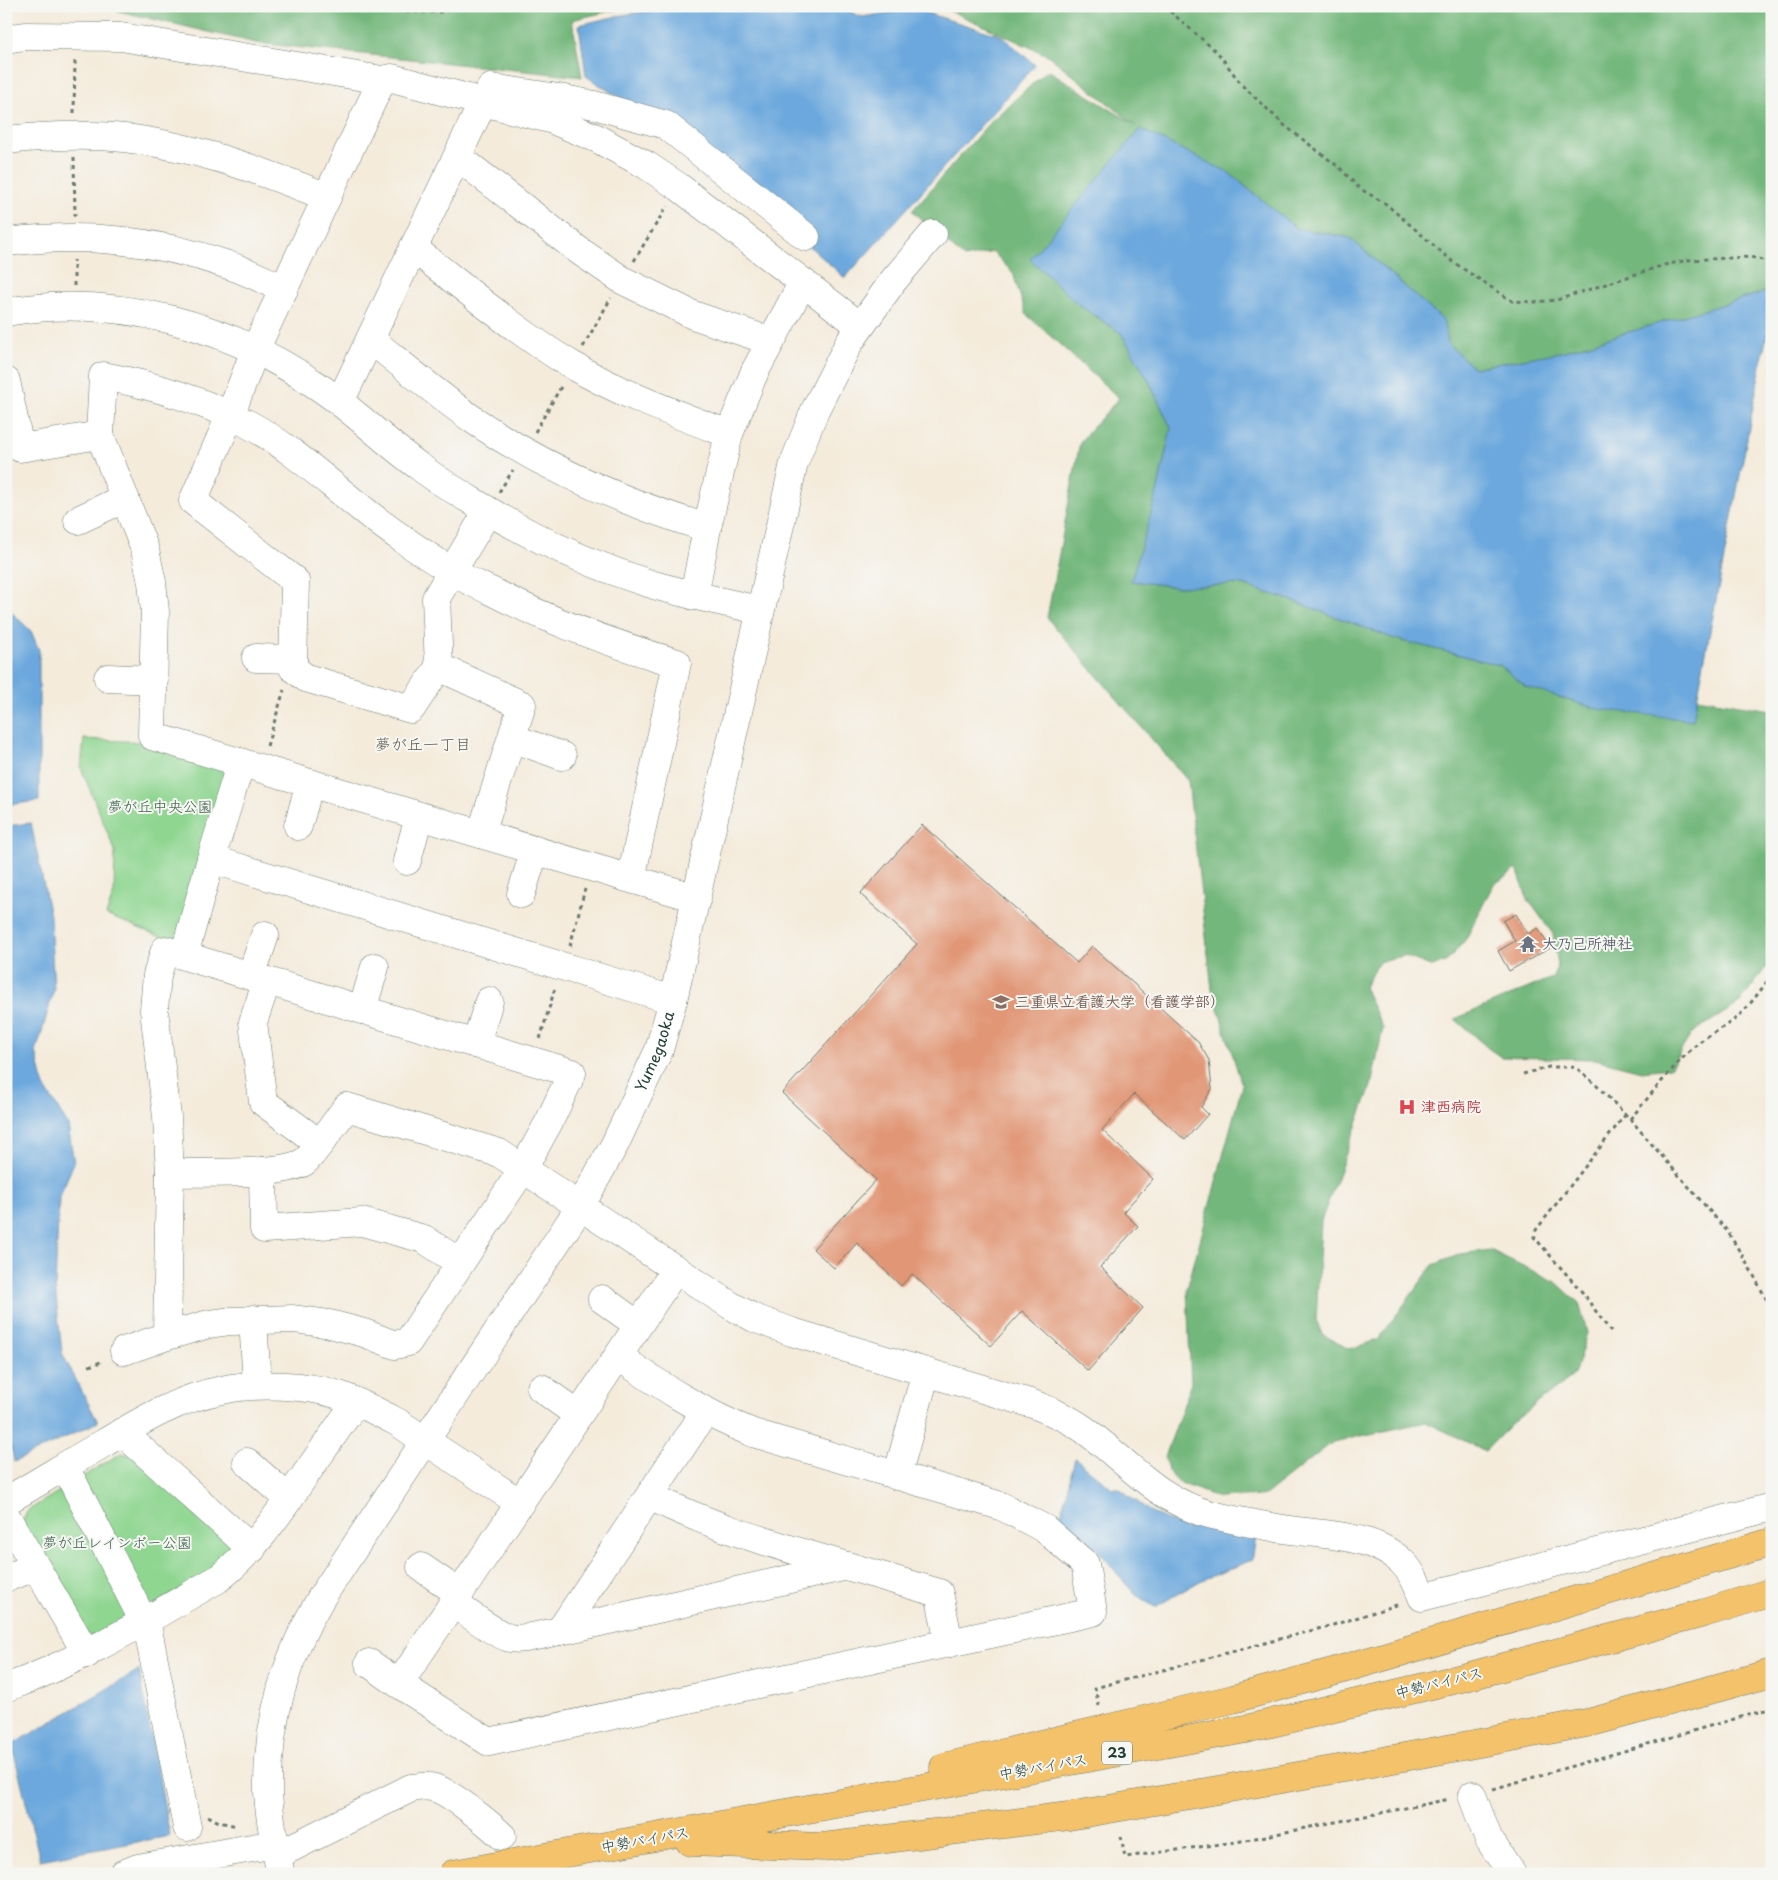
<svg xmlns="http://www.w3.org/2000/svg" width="1778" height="1880" viewBox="0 0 1778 1880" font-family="'Playpen Sans','Klee One',sans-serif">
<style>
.green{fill:#8fd691;stroke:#578a62}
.forest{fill:#73b77b;stroke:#497a58}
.water{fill:#6ca8dd;stroke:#467288}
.building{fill:#e19676}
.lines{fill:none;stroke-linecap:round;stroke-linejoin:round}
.minor-casing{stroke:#6a7a6e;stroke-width:29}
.highway-casing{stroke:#6a7a6e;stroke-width:29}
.path{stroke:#6a7a6e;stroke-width:3;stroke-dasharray:4 4;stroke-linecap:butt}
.minor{stroke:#fff;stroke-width:28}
.highway{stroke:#f4c26a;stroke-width:28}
.labels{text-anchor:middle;stroke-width:4;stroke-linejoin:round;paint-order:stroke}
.shield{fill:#f6f6f2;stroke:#60746d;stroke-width:1}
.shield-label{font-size:14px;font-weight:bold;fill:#1f3d34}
.park-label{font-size:15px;fill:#355c47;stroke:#f6f6f2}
.worship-label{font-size:15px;font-weight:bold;fill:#5b616d;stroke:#f6f6f2;text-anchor:start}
.education-label{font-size:15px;font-weight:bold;fill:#785e54;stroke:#f6f6f2;text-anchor:start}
.street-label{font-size:15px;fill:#1f3d34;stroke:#f6f6f2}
.health-label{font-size:15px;font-weight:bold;fill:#be3a42;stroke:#f6f6f2;text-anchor:start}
.neighbourhood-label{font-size:16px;fill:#635c4b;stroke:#f6f6f2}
</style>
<rect width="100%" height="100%" fill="#f6f6f2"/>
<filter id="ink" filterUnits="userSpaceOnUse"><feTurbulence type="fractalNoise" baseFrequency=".02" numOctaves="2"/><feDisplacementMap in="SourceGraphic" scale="10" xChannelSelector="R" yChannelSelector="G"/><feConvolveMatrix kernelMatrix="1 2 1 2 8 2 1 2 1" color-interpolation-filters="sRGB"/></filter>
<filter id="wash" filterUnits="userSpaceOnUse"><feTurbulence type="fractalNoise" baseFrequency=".0096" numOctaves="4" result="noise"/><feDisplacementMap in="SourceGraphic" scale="20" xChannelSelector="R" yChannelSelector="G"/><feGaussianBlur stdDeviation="1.12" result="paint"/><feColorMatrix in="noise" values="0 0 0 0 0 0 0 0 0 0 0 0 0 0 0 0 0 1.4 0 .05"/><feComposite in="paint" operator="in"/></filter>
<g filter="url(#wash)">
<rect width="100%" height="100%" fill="#f4ebdb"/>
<!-- green -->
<path class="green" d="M84 739 143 742 231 768 179 944 106 915 114 893 115 851 81 768Z
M121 1453 134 1456 232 1544 233 1558 100 1639 84 1633 21 1524 27 1511Z"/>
<!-- forest -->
<path class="forest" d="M97 6H631L572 20 582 77 256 43Z
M934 6H1772V290L1561 352 1474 368 1448 344 1443 320 1350 238 1296 228 1228 172 1079 305 1121 333 1149 381 1171 428 1157 493 1132 581 1178 587 1240 584 1293 601 1395 639 1500 665 1526 687 1693 720 1697 698 1770 710 1772 712V959L1740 1003 1692 1033 1670 1068 1641 1071 1595 1059 1501 1057 1489 1049 1455 1019 1552 978 1558 965 1553 934 1527 898 1517 869 1493 885 1466 939 1447 961 1433 967 1404 956 1393 958 1379 962 1364 987 1383 1028 1371 1086 1321 1221 1316 1321 1322 1334 1349 1349 1378 1340 1433 1265 1461 1254 1490 1250 1556 1282 1579 1303 1587 1333 1574 1375 1517 1419 1485 1451 1426 1422 1333 1442 1264 1496 1219 1498 1178 1482 1168 1471 1165 1457 1191 1385 1187 1289 1242 1085 1212 989 1188 781 1047 618 1080 442 1119 398 1026 314 1013 273 993 252 964 258 912 211 990 122 1048 70 1135 125 1049 56 951 11Z"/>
<!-- water -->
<path class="water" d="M768 6H837L862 17 914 9 1002 36 1035 65 845 278 806 243 638 110 586 76 579 25C611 17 642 10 675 9 705 7 737 12 768 6Z
M1140 129 1228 172 1296 228 1350 238 1443 320 1448 344 1474 368 1561 352 1772 290V308L1693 720 1597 709 1526 687 1500 665 1395 639 1293 601 1240 584 1178 587 1131 581 1157 493 1171 428 1149 381 1121 333 1079 305 1030 259Z
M6 607 31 631 39 650V801L6 805Z
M31 823 50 916 54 990 36 1052 44 1086 68 1125 74 1163 59 1197 55 1287 62 1353 98 1422 14 1462 6 1420V826Z
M1075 1458 1112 1488H1119L1152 1513 1189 1529 1192 1520 1256 1537 1252 1560 1200 1581 1155 1607C1129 1593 1121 1577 1103 1556 1090 1542 1073 1530 1058 1518L1061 1515Z
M139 1670 170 1836 40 1860 12 1745Z"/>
<g id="blocks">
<!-- building -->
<path class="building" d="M922 825 1077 963 1092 946 1198 1042 1209 1060 1212 1089 1201 1107 1208 1114 1185 1140 1134 1094 1102 1130 1153 1179 1123 1212 1138 1226 1100 1267 1143 1308 1088 1371 1022 1311 991 1346 912 1274 901 1286 857 1243 834 1268 813 1249 876 1180 782 1093 917 944 860 894Z
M1516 914 1528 934 1538 928 1550 948 1509 971 1498 951 1515 941 1503 921Z"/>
</g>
</g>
<g filter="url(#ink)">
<use href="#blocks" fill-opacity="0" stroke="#6a7a6e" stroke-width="1"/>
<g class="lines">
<!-- minor casing -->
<g class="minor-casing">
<g id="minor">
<path d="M6 39 25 36 121 37 382 80 255 350 230 416 193 501 295 581 293 668 306 678 411 709 439 667"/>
<path d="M382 80 392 78 483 102 491 88 559 98 594 105 666 125 806 237"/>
<path d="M6 140C44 136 86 134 124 138 194 146 262 171 327 197"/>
<path d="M458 157 578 250 622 280 693 315 770 341"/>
<path d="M6 242C85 233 153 239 228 265 247 271 266 281 284 289"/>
<path d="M413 248C465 288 516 332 572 365 621 394 676 414 729 434"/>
<path d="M6 312C114 293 229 325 319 387 355 411 385 442 420 467 441 483 464 496 487 510 539 541 596 567 654 585 689 595 724 602 759 610"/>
<path d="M370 339C405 367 439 396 475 421 546 469 626 503 707 528"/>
<path d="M6 381 20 448 100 435"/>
<path d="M340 402 483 102 553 120 596 138 646 165 679 187 860 326"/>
<path d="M78 520 125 498"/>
<path d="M694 596 707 528 729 434 755 371 803 282"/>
<path d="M256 658 293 659"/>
<path d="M108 678 154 680"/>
<path d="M512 738 562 756"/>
<path d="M298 826 310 783"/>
<path d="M481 834 522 705 439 667 436 598 488 511"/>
<path d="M211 859 673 1000"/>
<path d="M407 861 419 816"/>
<path d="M631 879 677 663C613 644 551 622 491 591 478 585 464 579 451 571 420 551 389 531 361 508 324 479 288 445 246 423 201 400 153 385 103 376L100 435 145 550 152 582 155 612 152 736 631 879 697 898"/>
<path d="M521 894 535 850"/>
<path d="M165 950 572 1073 550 1120 523 1169 408 1342 395 1345 364 1333 330 1324 293 1319 231 1321 209 1324 167 1336 170 1173 167 1117 154 1010 157 975Z"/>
<path d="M184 955 211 859 241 762"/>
<path d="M251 976 265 935"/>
<path d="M267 981 253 1022 263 1102 319 1143"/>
<path d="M362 1010 375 967"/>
<path d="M476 1044 489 1001"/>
<path d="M263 1171 264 1229 362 1222 424 1239 460 1263"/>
<path d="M170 1173C200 1172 281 1176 304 1162 314 1155 337 1119 347 1107L499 1153 730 1305 754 1318 792 1332 1033 1404C1053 1412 1073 1420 1090 1434 1129 1464 1162 1503 1212 1515 1238 1521 1264 1526 1290 1530 1327 1535 1372 1535 1401 1561 1412 1571 1417 1584 1422 1597L1772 1507"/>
<path d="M602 1299 638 1325"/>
<path d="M253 1319 257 1385"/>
<path d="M124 1351 167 1336"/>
<path d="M618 1356C662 1387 703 1413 753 1433L1001 1506 1045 1529 1085 1564 1093 1612 489 1742 399 1684 676 1269"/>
<path d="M541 1388 578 1415"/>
<path d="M122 1432 252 1549"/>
<path d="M247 1462 289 1499"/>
<path d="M897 1476 926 1372"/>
<path d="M73 1482 148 1630 187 1827"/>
<path d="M6 1501C39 1482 71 1462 104 1443 141 1421 179 1398 222 1390 254 1383 307 1384 339 1395 359 1402 378 1412 397 1422L520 1503"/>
<path d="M6 1516 87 1654"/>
<path d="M847 1566 939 1593 949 1643"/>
<path d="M421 1567 460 1594"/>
<path d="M6 1578 35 1567"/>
<path d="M454 1604C467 1612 496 1635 510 1638 522 1641 547 1633 560 1631L847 1566C780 1546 713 1528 650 1496"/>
<path d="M560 1631 705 1412"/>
<path d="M369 1663 399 1684"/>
<path d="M6 1688C82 1660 148 1619 218 1579 252 1553 275 1519 299 1484 318 1457 337 1429 356 1402"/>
<path d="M1472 1795 1488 1838 1512 1874"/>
<path d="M277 1855 411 1788C417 1787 424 1786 431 1787 447 1789 489 1824 502 1836"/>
<path id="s1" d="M280 1871C275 1845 269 1818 268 1791 267 1721 285 1658 321 1598L580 1207 615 1144 659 1050 673 1000 794 463 815 410 849 343 893 281 933 234"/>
<path d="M123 1874 138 1868 275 1844"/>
</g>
</g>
<!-- highway casing -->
<g class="highway-casing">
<path id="highway" d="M944 1767 1233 1699 1336 1671 1772 1542
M690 1842 823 1847 1069 1816 1361 1765 1592 1722 1772 1673
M453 1874 1246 1729 1466 1677 1704 1613 1772 1592"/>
</g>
<!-- path -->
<path class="path" d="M383 6 404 12H439L474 6
M1164 6 1218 53 1242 85 1284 125 1340 168 1359 188 1386 204 1453 262 1512 301 1536 302 1557 300 1664 265 1688 260 1750 257 1772 262
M74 113 75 60
M74 157 75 216
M634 261 667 206
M74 286V260
M583 347 611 298
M535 432 562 385
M499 492 513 470
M267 746 284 690
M570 946 585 889
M540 1039 555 988
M1523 1074 1549 1067H1572L1579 1070 1596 1085 1630 1119 1728 1232 1753 1274 1772 1310
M1630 1119C1651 1095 1670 1069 1694 1047 1706 1035 1722 1029 1735 1019 1750 1006 1761 990 1772 974
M1611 1332 1582 1292 1534 1237 1536 1230 1626 1114
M89 1366 104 1361
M1099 1706 1095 1688 1333 1625 1400 1604
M1493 1789 1772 1708
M208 1816 219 1822 237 1826
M1121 1836 1125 1857 1236 1842 1450 1799"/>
<!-- minor -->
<use href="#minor" class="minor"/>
<!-- highway -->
<use href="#highway" class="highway"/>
</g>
</g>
<!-- icons -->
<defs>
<g id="temple-bare" transform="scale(1.35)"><path d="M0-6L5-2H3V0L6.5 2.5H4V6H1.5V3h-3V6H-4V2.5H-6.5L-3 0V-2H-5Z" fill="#6b7280" stroke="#f6f6f2" stroke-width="2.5" paint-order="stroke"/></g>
<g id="university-bare" transform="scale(1.35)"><path d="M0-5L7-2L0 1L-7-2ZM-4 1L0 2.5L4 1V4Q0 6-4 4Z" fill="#8d6e63" stroke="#f6f6f2" stroke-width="2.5" paint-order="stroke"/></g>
<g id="hospital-bare" transform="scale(1.35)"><path d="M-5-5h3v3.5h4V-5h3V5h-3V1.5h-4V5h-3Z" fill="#e0444e" stroke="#f6f6f2" stroke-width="2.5" paint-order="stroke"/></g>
</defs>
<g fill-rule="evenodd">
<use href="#temple-bare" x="1528" y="944"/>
<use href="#university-bare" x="1001" y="1002"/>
<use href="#hospital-bare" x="1407" y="1107"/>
</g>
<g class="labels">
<!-- shield labels -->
<rect class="shield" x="1102" y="1741.5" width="30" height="23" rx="4"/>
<g class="shield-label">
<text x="1117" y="1758">23</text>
</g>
<!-- park labels -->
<g class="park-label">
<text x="160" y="812">夢が丘中央公園</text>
<text x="117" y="1548">夢が丘レインボー公園</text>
</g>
<!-- worship labels -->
<g class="worship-label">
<text x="1542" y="949">大乃己所神社</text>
</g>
<!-- education labels -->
<g class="education-label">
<text x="1015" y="1007">三重県立看護大学（看護学部）</text>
</g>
<!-- street labels -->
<g class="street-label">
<text dy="5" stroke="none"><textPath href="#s1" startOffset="926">Yumegaoka</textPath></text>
<text transform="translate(1439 1683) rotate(-14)" y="5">中勢バイパス</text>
<text transform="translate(1043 1767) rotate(-10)" y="5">中勢バイパス</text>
<text transform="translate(645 1840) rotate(-10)" y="5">中勢バイパス</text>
</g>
<!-- health labels -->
<g class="health-label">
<text x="1421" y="1112">津西病院</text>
</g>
<!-- neighbourhood labels -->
<g class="neighbourhood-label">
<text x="423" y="750">夢が丘一丁目</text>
</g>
</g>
<!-- margin -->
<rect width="1778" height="1880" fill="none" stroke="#f6f6f2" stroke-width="25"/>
</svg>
